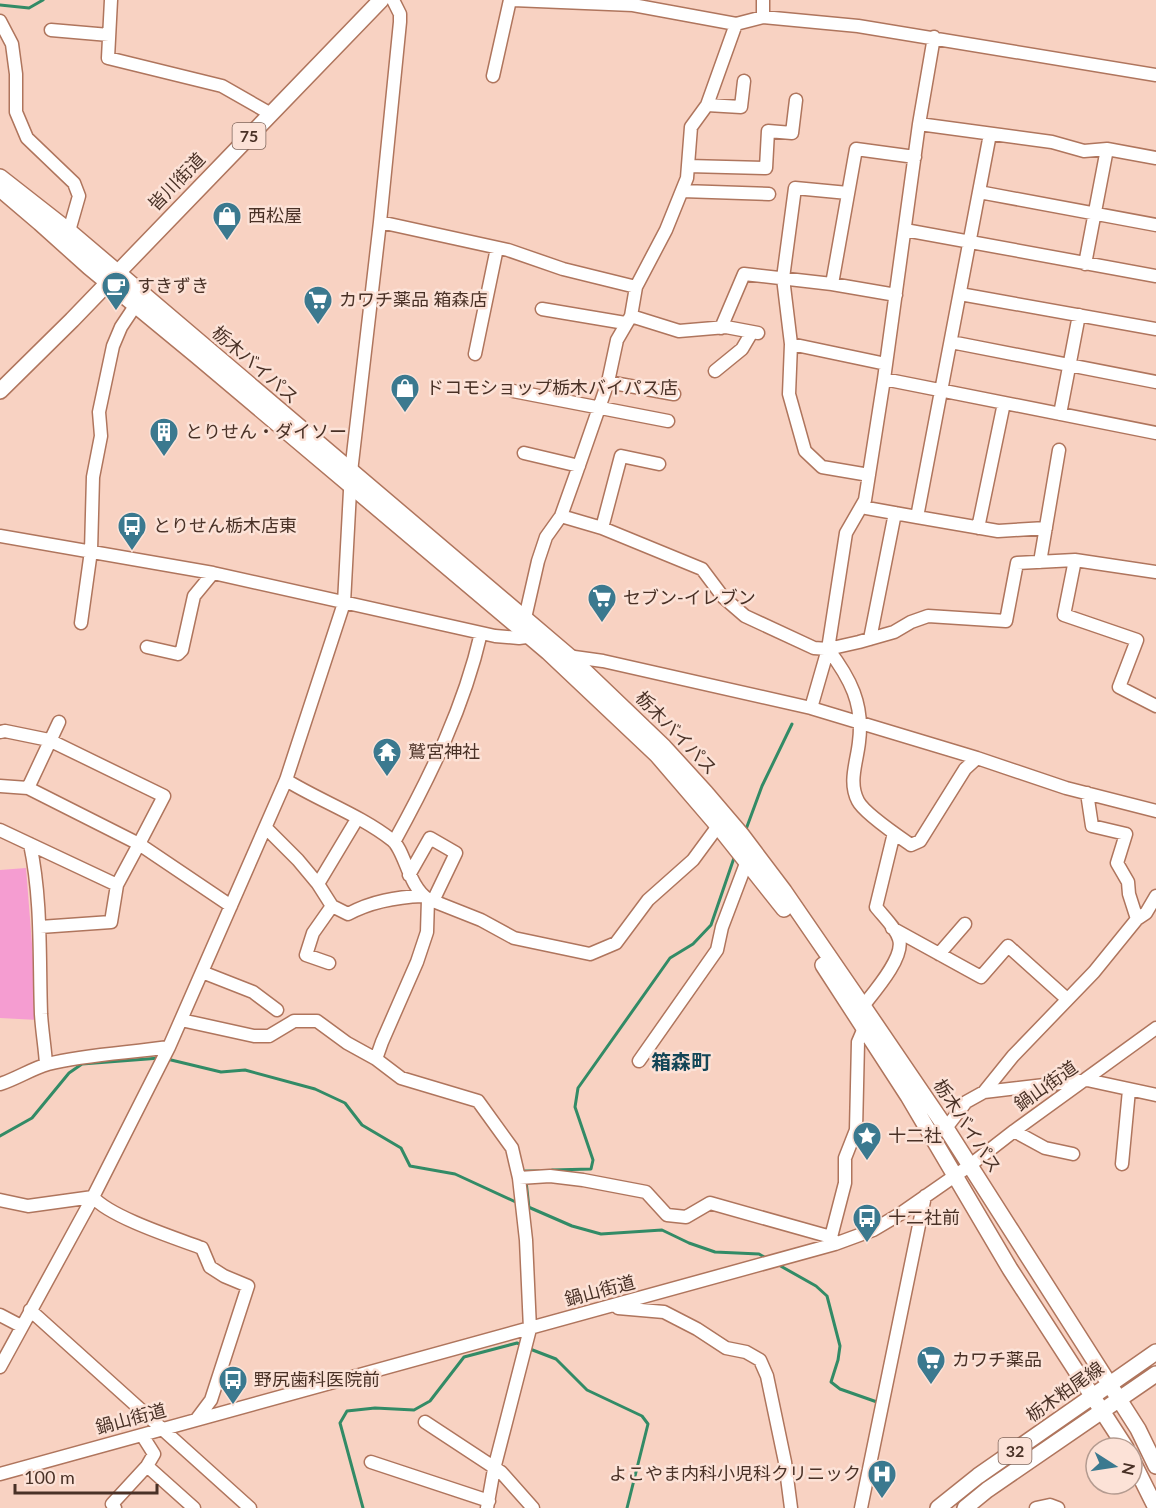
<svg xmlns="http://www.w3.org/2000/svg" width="1156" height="1508" viewBox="0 0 1156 1508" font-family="Lato,'Noto Sans JP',sans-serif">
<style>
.park{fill:#f59dd1}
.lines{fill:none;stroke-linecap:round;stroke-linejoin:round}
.stream{stroke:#328b66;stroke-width:3}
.minor-casing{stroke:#af755d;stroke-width:15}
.major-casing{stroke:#af755d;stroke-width:18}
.minor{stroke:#fff;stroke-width:12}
.major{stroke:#fff;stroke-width:15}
.labels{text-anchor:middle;stroke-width:5;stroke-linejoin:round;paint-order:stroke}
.shield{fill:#fce2d7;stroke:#7f665b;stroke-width:1.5}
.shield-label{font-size:16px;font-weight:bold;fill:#493126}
.street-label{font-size:18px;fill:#493126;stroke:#fce2d7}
.poi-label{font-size:18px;fill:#493126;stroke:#fce2d7;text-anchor:start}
.neighbourhood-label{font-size:20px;font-weight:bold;fill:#124657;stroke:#fce2d7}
</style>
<rect width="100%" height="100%" fill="#f8d2c2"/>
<!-- park -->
<path class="park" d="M26 868 38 1020 0 1018V870Z"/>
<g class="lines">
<!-- stream -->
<path class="stream" d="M0 5 29 8 43 0
M745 832 762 786 792 724
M167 1059 221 1072 245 1070 315 1089 345 1103 362 1125 401 1148 410 1166 455 1174 520 1204
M0 1136 32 1118 69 1073 82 1064 160 1058
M552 1170 591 1169 593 1160 575 1107 578 1088 670 958 693 944 711 925 735 855
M526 1175 525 1171H539
M526 1181 529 1208
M526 1206 572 1226 601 1234 662 1230 689 1243 715 1252 759 1254 766 1258
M777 1264 816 1286 827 1296 840 1346 838 1360 831 1382 840 1389 877 1402
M530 1349 556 1359 587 1390 642 1416 648 1424 627 1508
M363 1508 340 1423 347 1411 375 1408 414 1410 430 1401 464 1357 517 1343 524 1346"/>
<!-- minor casing -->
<g class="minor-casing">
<path id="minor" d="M111 0 108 58 222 86 271 114
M513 0 633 5 736 24 763 17 858 26 1156 75
M763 17V0
M0 21 12 44 16 74V112L27 138 74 183 79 196 69 231
M51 30 109 35
M493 76 510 0
M707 105 741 107 744 81
M919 124 1052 142 1084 151 1107 149 1156 158
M688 166 766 168 768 131 792 133 796 100
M682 191 769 194
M979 192 1156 225
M848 193 795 188 783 278 791 344 789 394 805 451 822 467 869 475
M380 222 508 250 563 269 636 287
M905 230 1156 276
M1085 264 1107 149
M960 294 1156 329
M896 295 832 284 856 149 915 157
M542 309 625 323
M631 316 679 331 726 327 758 333
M721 328 744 274 832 284
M951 342 1156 382
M791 344 886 364
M475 354 497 248
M715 371 742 349 752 332
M884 379 1156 433
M608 382 674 394
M513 391 668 421
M1060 414 1079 315
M524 453 579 466
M861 507 917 517 990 134
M561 516 602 528 702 569 723 597 745 616 814 648 828 649 859 642 894 632 911 622 928 616 1006 621 1017 563 1075 560 1156 572
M917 517 998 531 1046 528
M602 528 621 456 659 464
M978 528 1004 403
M0 536 213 573 495 636 519 638 534 636
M1075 560 1064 615 1137 640 1119 687 1156 706
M1040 562 1059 450
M525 618 538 561 546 537 561 516 576 474 608 382 617 340 631 316 636 287 666 230 687 178 691 127 707 105 736 24
M81 623 91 551 93 477 101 436 99 412 113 346 121 327 135 306
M870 639 895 513
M147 647 178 654 182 650 194 596 213 573
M828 649C850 678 864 704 859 742 857 762 848 782 858 801 864 813 898 836 911 845L920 841 965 769 977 758
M567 656 603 661 811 708 977 758 1066 788 1156 811
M811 708 828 649 846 533 865 500 884 379 919 124 934 37
M0 732 5 731 49 740 164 796 139 844 28 788 0 786
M286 780C320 801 360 815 392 840 405 850 408 886 428 899L427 932 417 962 382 1042 376 1059
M28 788 59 722
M266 828 298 860 318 884 332 906 348 914C372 901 396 897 423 896
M0 830 117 885
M394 842C431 775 464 707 481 633
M30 844C42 900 39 957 41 1014 42 1031 45 1048 46 1064
M409 875 430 838 456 853 433 901
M318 884 357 819
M428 899 481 920 514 938 590 954 616 943 648 900 693 860 718 826
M1137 919 1146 913 1156 896
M40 927 111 922 117 885 139 844 231 906
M892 928 981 977 1008 946 1067 999
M939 954 965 924
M329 963 306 955 313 933 332 906
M202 972 253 992 277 1010
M863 1006C874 992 905 957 899 939 896 928 883 916 876 907L894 833
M181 1020 254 1036H269L294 1021H317L347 1043 376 1059 401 1078 478 1101 512 1148 519 1178 526 1240 530 1329 494 1469 487 1508
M639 1061 717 950 722 927 747 861
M0 1084C16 1079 31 1069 48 1064 87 1054 129 1053 169 1047
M984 1092 1087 1080 1156 1095
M946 1128 966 1102 984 1092 1013 1056 1094 972 1137 919 1129 894 1128 882 1117 863 1126 834 1092 826 1087 793
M1014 1131 1045 1148 1073 1154
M1122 1164 1129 1090
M519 1178 550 1176 583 1180 646 1192 667 1215 686 1217 710 1203 831 1237 835 1244
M0 1200 28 1206 93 1197C110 1217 175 1238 202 1248L210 1267 224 1276 248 1286 211 1400 196 1420
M831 1237 845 1183V1158L856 1130 858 1042 864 1028
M618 1308 664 1312 697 1329 726 1348 746 1352 760 1360 767 1376 785 1462 791 1508
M30 1310 250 1508
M0 1315 21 1326
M0 1367 93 1197 169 1047 286 780 344 603 351 472 380 222 400 22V14L393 0
M425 1422 501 1472 533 1508
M371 1462 489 1501
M147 1466 194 1508
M0 1474 835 1244 873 1230 900 1214 969 1166 1014 1131 1156 1028
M115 1508 112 1504 147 1466 154 1454 142 1435
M861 1508 925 1196
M1036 1508 1050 1505 1058 1508"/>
</g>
<!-- major casing -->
<g class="major-casing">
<path id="major" d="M0 177 69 231 569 656 664 747 706 793 741 834 784 891 863 1006 946 1128 1138 1429 1156 1466
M0 189 40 223 89 267 197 356 548 652 657 755 718 826 784 909
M0 391 72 320 381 0
M823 965 908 1096 1010 1269 1126 1448
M1132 1460 1156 1508
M938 1508 978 1476 1156 1352
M965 1508 987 1490 1156 1374"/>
</g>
<!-- minor -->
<use href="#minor" class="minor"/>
<!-- major -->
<use href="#major" class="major"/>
</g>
<!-- icons -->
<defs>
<g id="shop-pin" transform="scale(1.5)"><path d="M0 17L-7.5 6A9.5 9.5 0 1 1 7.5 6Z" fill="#3b798f" stroke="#fce2d7"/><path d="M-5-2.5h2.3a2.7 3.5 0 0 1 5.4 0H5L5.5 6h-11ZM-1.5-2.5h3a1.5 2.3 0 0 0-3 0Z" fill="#fff"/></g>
<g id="cafe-pin" transform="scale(1.5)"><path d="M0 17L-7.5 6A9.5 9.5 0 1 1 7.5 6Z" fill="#3b798f" stroke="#fce2d7"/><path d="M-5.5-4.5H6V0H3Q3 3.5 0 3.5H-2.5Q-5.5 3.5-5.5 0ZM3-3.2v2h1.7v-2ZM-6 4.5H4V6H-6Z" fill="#fff"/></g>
<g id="supermarket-pin" transform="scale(1.5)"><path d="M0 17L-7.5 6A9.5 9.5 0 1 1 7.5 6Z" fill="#3b798f" stroke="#fce2d7"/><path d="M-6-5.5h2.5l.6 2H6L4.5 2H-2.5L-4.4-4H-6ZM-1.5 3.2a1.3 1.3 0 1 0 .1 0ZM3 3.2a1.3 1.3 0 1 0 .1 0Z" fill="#fff"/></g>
<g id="building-pin" transform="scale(1.5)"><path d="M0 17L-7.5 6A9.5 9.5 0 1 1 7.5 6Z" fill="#3b798f" stroke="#fce2d7"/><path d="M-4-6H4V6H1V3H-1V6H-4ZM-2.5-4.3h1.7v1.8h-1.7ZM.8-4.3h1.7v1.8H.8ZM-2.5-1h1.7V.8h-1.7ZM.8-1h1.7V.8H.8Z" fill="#fff"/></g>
<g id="bus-pin" transform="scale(1.5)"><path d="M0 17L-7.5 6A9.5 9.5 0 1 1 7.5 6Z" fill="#3b798f" stroke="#fce2d7"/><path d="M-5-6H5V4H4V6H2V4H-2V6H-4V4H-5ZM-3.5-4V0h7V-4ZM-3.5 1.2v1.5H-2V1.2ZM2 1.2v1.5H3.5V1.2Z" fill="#fff"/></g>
<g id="temple-pin" transform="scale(1.5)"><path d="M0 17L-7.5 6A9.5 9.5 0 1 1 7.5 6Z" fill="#3b798f" stroke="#fce2d7"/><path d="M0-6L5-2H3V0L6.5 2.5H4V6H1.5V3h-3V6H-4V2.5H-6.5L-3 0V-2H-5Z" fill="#fff"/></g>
<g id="sight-pin" transform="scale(1.5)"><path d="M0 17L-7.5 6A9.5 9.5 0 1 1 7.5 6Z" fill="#3b798f" stroke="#fce2d7"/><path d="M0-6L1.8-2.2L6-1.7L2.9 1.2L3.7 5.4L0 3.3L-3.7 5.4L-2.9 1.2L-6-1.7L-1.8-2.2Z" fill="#fff"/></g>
<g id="hospital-pin" transform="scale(1.5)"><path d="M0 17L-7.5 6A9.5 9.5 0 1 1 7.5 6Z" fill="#3b798f" stroke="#fce2d7"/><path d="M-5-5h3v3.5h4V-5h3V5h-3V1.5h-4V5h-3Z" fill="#fff"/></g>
</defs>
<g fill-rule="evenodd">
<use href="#shop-pin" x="227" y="216"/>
<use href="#cafe-pin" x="116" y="286"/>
<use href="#supermarket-pin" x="318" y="300"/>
<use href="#shop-pin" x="405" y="388"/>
<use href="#building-pin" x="164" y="432"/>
<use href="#bus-pin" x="132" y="526"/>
<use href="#supermarket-pin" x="602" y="598"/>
<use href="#temple-pin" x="387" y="752"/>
<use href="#sight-pin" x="867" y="1136"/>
<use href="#bus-pin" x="867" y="1218"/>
<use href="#supermarket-pin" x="931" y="1360"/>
<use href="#bus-pin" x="233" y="1380"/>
<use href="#hospital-pin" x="882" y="1474"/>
</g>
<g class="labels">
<!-- shield labels -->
<g class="shield">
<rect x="232.5" y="123" width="33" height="26" rx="4.5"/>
<rect x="998.5" y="1438" width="33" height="26" rx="4.5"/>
</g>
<g class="shield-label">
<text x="249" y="142">75</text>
<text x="1015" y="1457">32</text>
</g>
<!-- street labels -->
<g class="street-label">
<text transform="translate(177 182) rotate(-46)" y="6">皆川街道</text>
<text transform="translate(255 365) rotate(41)" y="6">栃木バイパス</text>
<text transform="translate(676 733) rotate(46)" y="6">栃木バイパス</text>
<text transform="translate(1046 1086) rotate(-35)" y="6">鍋山街道</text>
<text transform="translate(967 1126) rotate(57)" y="6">栃木バイパス</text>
<text transform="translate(600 1291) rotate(-15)" y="6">鍋山街道</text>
<text transform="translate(1065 1392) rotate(-35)" y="6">栃木粕尾線</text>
<text transform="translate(131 1419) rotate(-15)" y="6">鍋山街道</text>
</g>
<!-- poi labels -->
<g class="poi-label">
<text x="248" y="222">西松屋</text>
<text x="137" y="292">すきずき</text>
<text x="339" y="306">カワチ薬品 箱森店</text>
<text x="426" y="394">ドコモショップ栃木バイパス店</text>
<text x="185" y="438">とりせん・ダイソー</text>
<text x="153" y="532">とりせん栃木店東</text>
<text x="623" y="604">セブン-イレブン</text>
<text x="408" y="758">鷲宮神社</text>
<text x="888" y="1142">十二社</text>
<text x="888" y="1224">十二社前</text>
<text x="952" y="1366">カワチ薬品</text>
<text x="254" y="1386">野尻歯科医院前</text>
<text x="861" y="1480" text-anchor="end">よこやま内科小児科クリニック</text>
</g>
<!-- neighbourhood labels -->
<g class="neighbourhood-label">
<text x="681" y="1069">箱森町</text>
</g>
</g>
<!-- north arrow -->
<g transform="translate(1114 1466) rotate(102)"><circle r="28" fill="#fce2d7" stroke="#b49b90" stroke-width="1.5"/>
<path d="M0-4.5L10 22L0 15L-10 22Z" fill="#3b798f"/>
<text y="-9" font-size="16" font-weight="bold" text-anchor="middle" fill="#493126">N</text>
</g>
<!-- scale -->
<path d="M15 1484v9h142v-9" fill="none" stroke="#493126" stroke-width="3"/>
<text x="24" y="1484" font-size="18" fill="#493126" stroke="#fce2d7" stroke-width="4.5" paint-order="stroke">100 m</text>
</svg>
